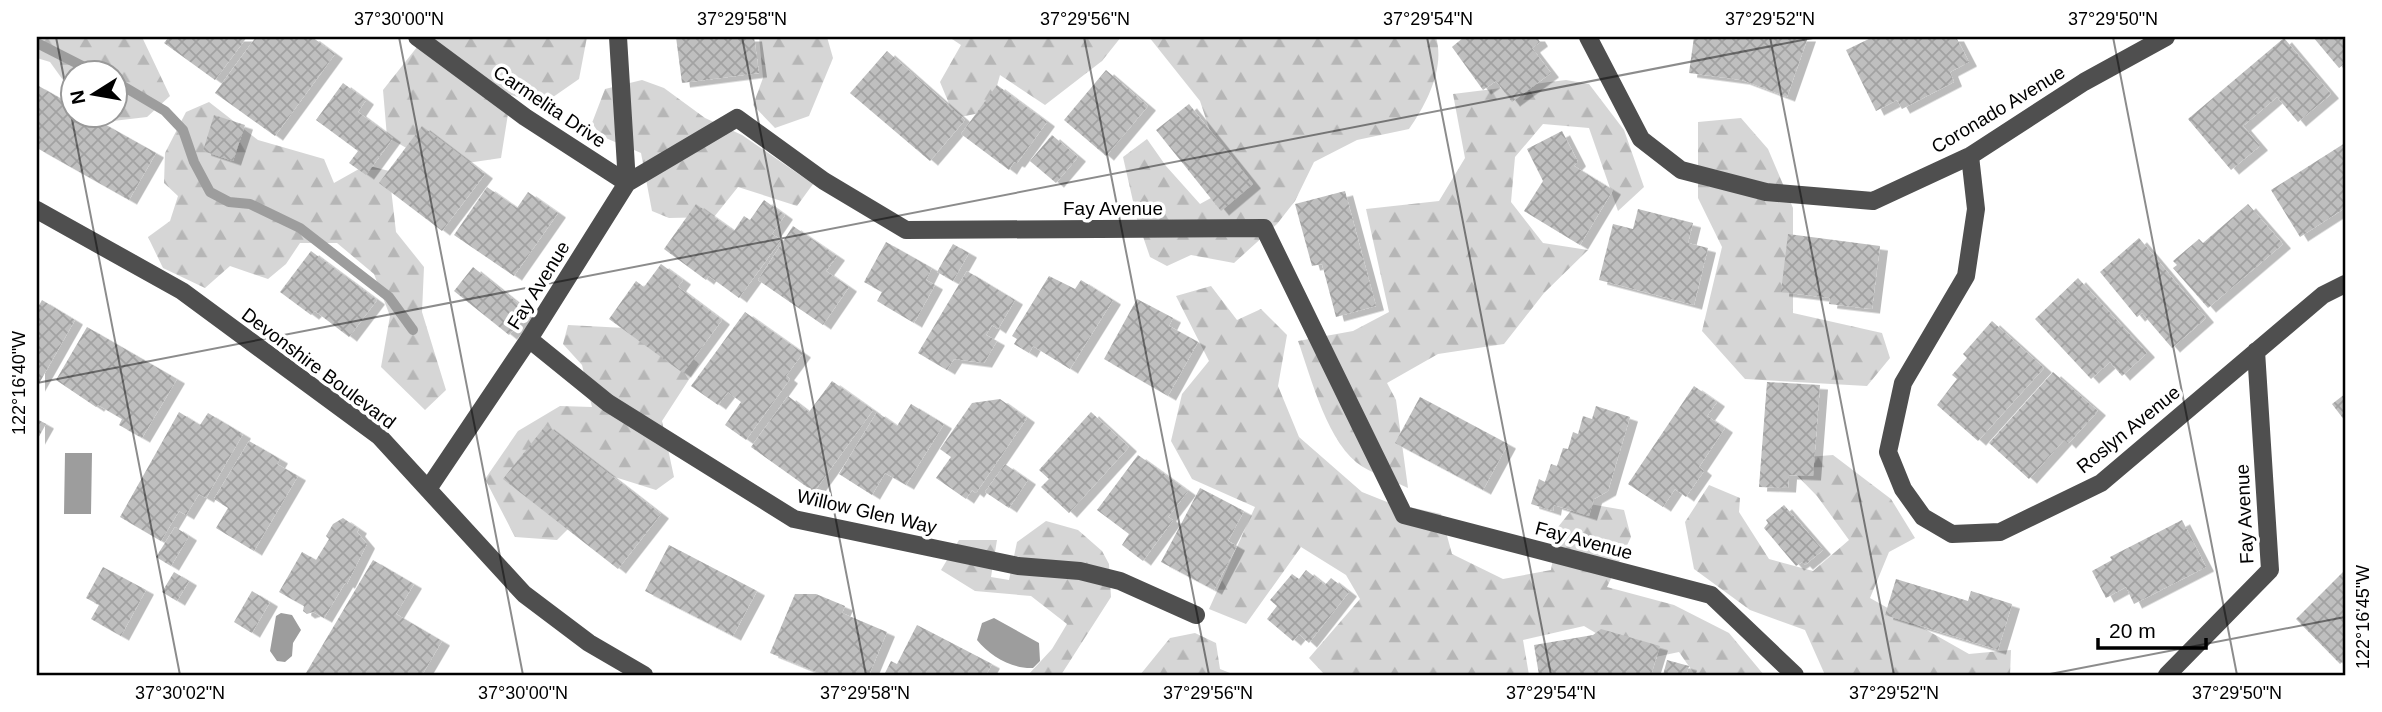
<svg xmlns="http://www.w3.org/2000/svg" width="2382" height="712" viewBox="0 0 2382 712" font-family="Helvetica,sans-serif">
<style>
.forest{fill:url(#forest-firs)}
.water{fill:#9d9d9d}
.lines{fill:none;stroke-linecap:round;stroke-linejoin:round}
.stream{stroke:#9d9d9d;stroke-width:10}
.building{fill:url(#building-cross-hatch);filter:url(#shadow)}
.minor{stroke:#4f4f4f;stroke-width:18}
.ticks{fill:none;stroke:#000;stroke-width:2;stroke-opacity:0.45}
.labels{text-anchor:middle;stroke-width:7;stroke-linejoin:round;paint-order:stroke}
.street-label{font-size:19px;fill:#000;stroke:#fff}
.neatline{fill:none;stroke:#000;stroke-width:2.5}
.ticks-label{font-size:18px;text-anchor:middle;fill:#000}
</style>
<defs>
<pattern id="forest-firs" width="22" height="20" patternUnits="userSpaceOnUse" patternTransform="scale(1.75)"><rect width="22" height="20" fill="#d6d6d6"/><path d="M5 1l3.5 6h-7zM16 11l3.5 6h-7z" fill="#b6b6b6"/></pattern>
<pattern id="building-cross-hatch" width="8" height="8" patternUnits="userSpaceOnUse" patternTransform="scale(1.75)"><rect width="8" height="8" fill="#bfbfbf"/><path d="M0 0l8 8M0 8l8-8" fill="none" stroke="#a2a2a2"/></pattern>
<filter id="shadow"><feDropShadow dx="8" dy="4.5" stdDeviation="0" flood-color="#0004"/></filter>
</defs>
<rect width="100%" height="100%" fill="#fff"/>
<!-- forest -->
<path class="forest" d="M37 37H142L170 96 147 117 113 121 105 116H116V74H74L73 94 50 62 37 58Z
M425 37H587L579 79 543 104 511 95 501 158 440 167 387 137 383 90Z
M759 37H827L833 58 809 116 775 128 753 105 763 78Z
M949 37H1121L1102 61 1045 105 1000 75 990 111 955 118 940 82 961 45Z
M1149 37H1436C1445 68 1427 103 1409 129L1357 140 1314 162 1295 201 1277 224 1234 263 1191 255 1167 266 1150 257 1137 219 1123 157 1147 139 1166 166 1200 204 1229 188 1200 101Z
M642 80 664 88 705 118 742 135 813 184 797 206 738 187 714 217 669 218 652 211 641 153 601 136 592 123 605 89Z
M1566 80 1589 84 1624 130 1644 187 1618 211 1589 128 1543 124 1515 157 1511 202 1543 243 1588 250 1544 293 1504 344 1438 354 1387 383 1396 400 1408 488C1394 481 1377 475 1363 467 1328 446 1311 377 1298 341L1353 331 1389 312 1366 209 1439 201 1465 158 1453 94Z
M209 102 258 140 324 159 334 183 366 165 389 171 396 232 424 267 422 312 446 390 425 410 381 367 390 316 374 274 337 243H300L286 264 268 279 230 266 205 288 163 268 148 237 170 221 178 196 164 183 165 153 186 112Z
M1741 118 1768 149 1793 208V313L1882 333 1890 358 1867 386 1745 379 1702 331 1722 247 1698 198V122Z
M1211 286 1237 320 1261 309 1287 335 1278 386 1299 437 1362 492 1387 502 1441 514 1452 554 1503 579 1551 570 1558 527 1578 502 1624 510 1631 537 1607 587 1674 605 1729 633 1764 675H1695L1679 652 1641 660 1584 626 1523 640 1529 675H1325L1309 658 1360 599 1346 575 1301 547 1246 624 1209 609 1255 507 1192 479 1171 441 1182 394 1209 361 1176 296Z
M568 325 644 329 672 339 699 364 662 421 674 477 656 490 586 468 589 508 557 540 515 537 485 479 518 431 560 406 592 407 582 365 563 344Z
M1833 455 1891 499 1915 538 1889 552 1870 598 1969 654 2011 650 2010 675H1825L1805 630 1750 610 1694 569 1685 522 1709 485 1740 498 1739 512 1769 559 1813 571 1849 540 1817 496 1781 459Z
M1046 521 1078 530 1102 551 1109 564 1111 597 1061 675H1028L1052 649 1067 624 1031 596 975 591 941 570 959 540H997L991 577 1009 580 1017 542Z
M1195 633 1216 643 1220 669 1235 675H1140L1170 638Z"/>
<!-- water -->
<path class="water" d="M65 453H92L91 514H64Z
M281 613 292 615 301 630 293 643 292 656 285 662 277 661 270 651 276 616Z
M994 618 1039 643 1040 661 1033 668C1012 669 990 656 977 640L982 623Z"/>
<g class="lines">
<!-- stream -->
<path class="stream" d="M37 43 98 74
M116 82 165 111 183 130 194 162 210 192 229 202 250 204 300 228 389 297 413 330"/>
</g>
<!-- building -->
<path class="building" d="M169 37H247L215 80 164 43Z
M256 37H312L335 54 275 136 215 93Z
M676 37H754L759 73 682 83Z
M1464 37H1537L1540 42 1532 48 1551 73 1512 102 1496 81 1483 90 1452 47Z
M1694 37H1808L1787 97 1742 80 1689 73Z
M1873 37H1956L1969 62 1950 72 1954 82 1902 109 1897 100 1876 111 1846 50Z
M2313 37H2345V63L2339 68Z
M2284 38 2331 94 2298 122 2277 97 2243 126 2260 146 2231 170 2188 119Z
M887 51 965 120 930 161 850 93Z
M1106 70 1148 106 1106 156 1064 120Z
M343 83 366 100 358 112 393 138 366 175 349 163 358 151 316 120Z
M37 85 74 106V116H90L156 153 129 200 37 148Z
M997 85 1047 122 1017 163 1014 162 1009 170 961 134Z
M1189 104 1253 184 1221 211 1156 130Z
M214 115 245 125 233 161 203 151Z
M422 126 485 174 442 231 379 183Z
M1562 131 1578 162 1574 166 1613 190 1580 245 1524 211 1543 181 1527 149Z
M1052 135 1078 157 1056 183 1030 161Z
M2345 143V208L2300 237 2271 190Z
M487 187 517 208 528 192 558 213 514 276 454 235Z
M1345 191 1376 306 1336 317 1322 264 1312 266 1295 204Z
M764 200 785 215 772 234 781 240 739 298 709 276 706 280 664 249 696 204 734 231 744 216 750 220Z
M2248 204 2283 244 2208 308 2173 268 2177 265 2173 261 2199 239 2203 243Z
M1638 209 1693 223 1688 243 1708 248 1694 305 1599 280 1613 224 1633 229Z
M793 226 837 256 826 271 849 287 823 325 758 280Z
M1788 234 1880 246 1872 309 1829 304 1830 298 1781 292Z
M2139 238 2206 318 2172 348 2142 313 2137 317 2100 272Z
M886 242 932 268 926 280 935 285 914 323 877 301 882 292 864 282Z
M953 244 969 253 953 281 937 272Z
M311 251 377 300 349 337 315 311 311 315 280 292Z
M661 264 683 280 678 287 722 320 683 373 609 319 636 281 644 287Z
M473 267 529 312 509 335 454 291Z
M967 271 1015 300 998 329 992 325 986 335 997 341 984 363 954 359 947 370 918 353Z
M1049 276 1075 289 1081 280 1113 300 1070 369 1033 346 1029 353 1014 344 1017 339 1012 336Z
M2078 278 2147 353 2122 376 2110 362 2091 379 2035 319Z
M1137 299 1173 318 1169 326 1198 342 1168 396 1104 359Z
M42 300 75 320 37 387V309Z
M745 312 803 353 786 376 790 379 746 440 725 425 741 402 728 392 718 405 691 386Z
M1992 321 2044 368 1978 441 1937 405 1957 379 1952 375 1967 358 1963 354Z
M87 327 177 379 142 438 119 425 122 419 98 405 96 407 56 380Z
M2053 372 2098 411 2068 444 2064 440 2029 479 1989 443Z
M832 381 873 410 814 492 751 447 788 396 809 412Z
M1767 382 1820 385 1813 476 1789 475 1788 488 1759 487Z
M1694 386 1717 402 1707 416 1725 428 1699 467 1704 471 1686 497 1675 489 1663 507 1628 484Z
M2345 394V421L2332 404Z
M1420 397 1508 444 1483 490 1395 443Z
M1000 399 1027 418 976 493 972 490 966 499 936 478 951 457 940 449 972 403Z
M911 404 944 424 906 485 885 473 872 495 839 474 877 412 897 426Z
M1596 406 1630 417 1608 491 1594 499 1589 516 1554 505 1553 511 1531 504 1539 479 1545 482 1551 464 1557 466 1563 448 1568 449 1573 432 1578 434 1583 416 1592 419Z
M179 412 200 425 208 413 243 434 206 498 199 494 186 515 179 511 161 541 120 517Z
M1091 412 1129 447 1069 513 1041 487 1049 479 1039 470Z
M37 419 46 424 37 440Z
M546 425 661 514 618 569 503 479Z
M249 441 280 459 277 464 298 476 254 551 216 528 228 508 214 499Z
M1138 455 1188 491 1168 517 1173 520 1143 561 1122 545 1129 534 1097 510Z
M1005 464 1028 480 1009 508 985 492Z
M1200 488 1244 511 1228 541 1237 546 1214 590 1161 562Z
M1784 505 1823 550 1805 565 1802 562 1796 566 1764 528 1768 523 1766 520Z
M343 518 359 529 357 532 367 544 347 584 345 583 324 618 313 612 307 614 303 611 304 606 279 592 302 552 316 560 329 539 326 536 333 524Z
M2182 520 2206 567 2134 604 2126 587 2106 598 2092 571 2112 560 2110 557Z
M175 527 189 536 171 566 156 557Z
M669 545 757 591 733 636 645 591Z
M373 560 414 584 396 614 442 641 422 675H310L306 673Z
M103 567 146 590 121 636 91 619 99 605 86 598Z
M1306 570 1325 585 1331 578 1349 592 1309 643 1299 634 1293 641 1267 619 1277 606 1270 600 1292 574 1299 579Z
M2344 571 2345 659 2340 664 2296 619Z
M174 572 189 581 177 601 162 592Z
M1896 579 1968 601 1971 591 2012 604 1998 650 1885 615Z
M252 591 270 602 252 633 234 622Z
M795 594H816L845 606 842 613 887 632 869 675H824L770 653Z
M917 625 992 664 986 675H884L891 661 897 664Z
M1601 629 1660 646 1651 675H1539L1534 645 1593 635Z
M1667 660 1689 666 1686 675H1663Z"/>
<g class="lines">
<!-- minor -->
<path class="minor" d="M417 37 525 117 627 183
M618 37 627 183
M1588 37 1641 139 1681 170 1766 192 1873 201 1970 156 2084 82 2166 37
M1970 156 1976 209 1966 276 1903 383 1888 452 1903 489 1923 517 1952 534 2000 532 2101 483 2323 295 2345 284
M37 210 182 291 379 436 524 594 589 643 644 675
M529 339 608 403 794 519 1018 566 1080 571 1120 581 1196 615
M428 489 529 339 627 183 737 118 824 181 906 230 1264 228 1404 515 1711 595 1795 675
M2167 675 2270 570 2256 351"/>
</g>
<!-- ticks -->
<path class="ticks" d="M56 37 180 675M399 37 523 675M742 37 866 675M1084 37 1209 675M1427 37 1551 675M1770 37 1894 675M2113 37 2237 675M37 383 1818 37M2045 675 2345 617"/>
<g class="labels">
<!-- street labels -->
<g class="street-label">
<text transform="translate(550 106) rotate(34)" y="7">Carmelita Drive</text>
<text transform="translate(1998 109) rotate(-31)" y="7">Coronado Avenue</text>
<text x="1113" y="215">Fay Avenue</text>
<text transform="translate(538 285) rotate(-58)" y="7">Fay Avenue</text>
<text transform="translate(319 368) rotate(37)" y="7">Devonshire Boulevard</text>
<text transform="translate(2128 429) rotate(-39)" y="7">Roslyn Avenue</text>
<text transform="translate(867 511) rotate(13)" y="7">Willow Glen Way</text>
<text transform="translate(2244 514) rotate(-93)" y="7">Fay Avenue</text>
<text transform="translate(1584 540) rotate(15)" y="7">Fay Avenue</text>
</g>
</g>
<!-- border -->
<rect width="2382" height="712" fill="none" stroke="#ffffff" stroke-width="77"/>
<!-- north arrow -->
<g transform="translate(94 94) rotate(259)"><circle r="33" fill="#ffffff" stroke="#999999" stroke-width="2"/>
<path d="M0-5L12 26L0 18L-12 26Z" fill="#000000"/>
<text y="-10" font-size="19" font-weight="bold" text-anchor="middle" fill="#000000">N</text>
</g>
<!-- scale -->
<path d="M2098 638v10h108v-10" fill="none" stroke="#000000" stroke-width="3.5"/>
<text x="2109" y="638" font-size="21" fill="#000000" stroke="#ffffff" stroke-width="5" paint-order="stroke">20 m</text>
<rect x="38" y="38" width="2306" height="636" class="neatline"/>
<g class="ticks-label">
<text x="399" y="25">37°30'00"N</text>
<text x="742" y="25">37°29'58"N</text>
<text x="1085" y="25">37°29'56"N</text>
<text x="1428" y="25">37°29'54"N</text>
<text x="1770" y="25">37°29'52"N</text>
<text x="2113" y="25">37°29'50"N</text>
<text transform="translate(19 383) rotate(-90)" y="6">122°16'40"W</text>
<text transform="translate(2363 617) rotate(-90)" y="6">122°16'45"W</text>
<text x="180" y="699">37°30'02"N</text>
<text x="523" y="699">37°30'00"N</text>
<text x="865" y="699">37°29'58"N</text>
<text x="1208" y="699">37°29'56"N</text>
<text x="1551" y="699">37°29'54"N</text>
<text x="1894" y="699">37°29'52"N</text>
<text x="2237" y="699">37°29'50"N</text>
</g>
</svg>
